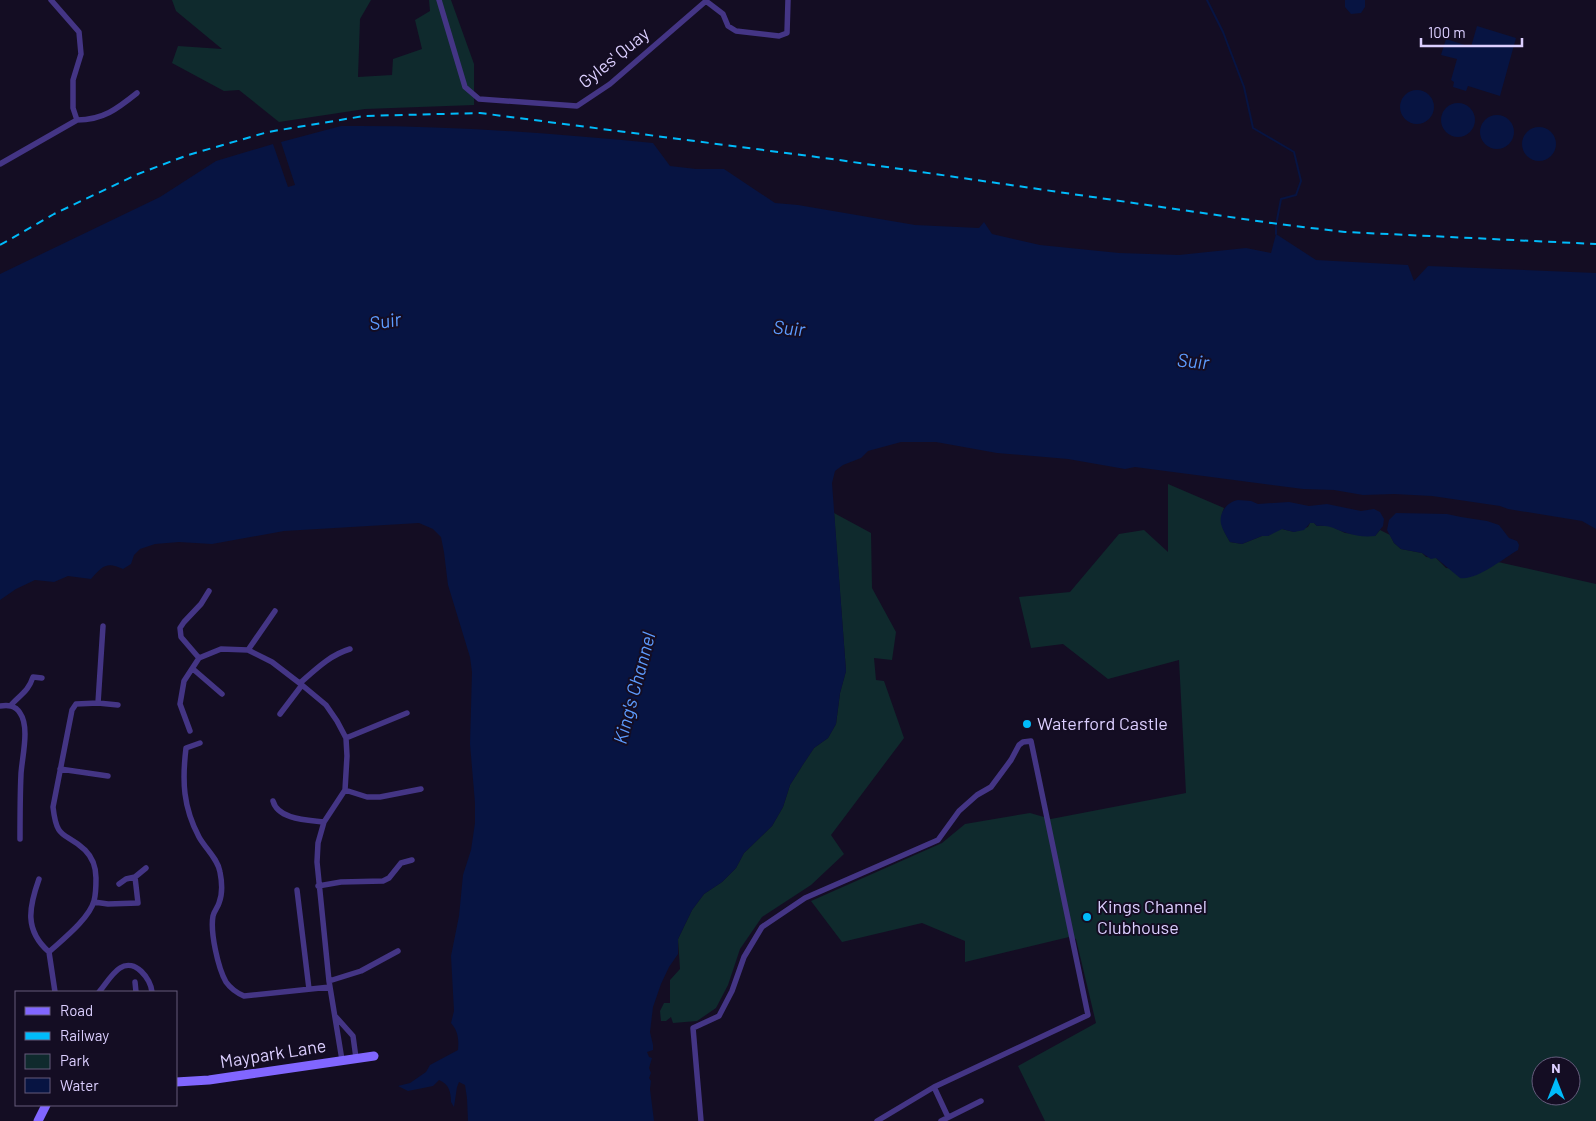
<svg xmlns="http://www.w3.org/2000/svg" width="1596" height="1121" viewBox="0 0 1596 1121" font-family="Barlow,sans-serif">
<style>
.green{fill:#0f2a2d;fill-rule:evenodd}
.water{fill:#071442}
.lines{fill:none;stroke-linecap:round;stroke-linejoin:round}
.stream{stroke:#071442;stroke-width:2}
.street{stroke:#443585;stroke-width:5.5}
.secondary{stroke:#8166ff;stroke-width:9}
.rail{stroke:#00bbfa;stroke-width:2;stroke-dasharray:8 6;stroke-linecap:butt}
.poi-dot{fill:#00bbfa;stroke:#140d23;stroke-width:2}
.labels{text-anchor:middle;stroke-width:4;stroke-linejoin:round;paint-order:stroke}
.street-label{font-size:18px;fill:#dccfff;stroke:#140d23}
.poi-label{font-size:18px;fill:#dccfff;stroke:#140d23;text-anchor:start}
.water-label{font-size:19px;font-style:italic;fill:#5d9cff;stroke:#140d23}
</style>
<rect width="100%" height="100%" fill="#140d23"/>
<!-- green -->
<path class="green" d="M172 0H371L360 19 358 77 392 75 393 59 422 49 415 20 430 11 429 0H451L474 64V105L365 109 279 122 239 90 224 91 172 63 178 46 222 49 176 11Z
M1168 484 1224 508C1218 523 1223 529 1230 542L1242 544 1262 536H1268L1277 530 1282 529 1294 532 1308 527 1310 523H1314L1317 526 1329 525 1345 533 1375 536 1380 530 1390 535 1394 543 1401 549 1422 553 1426 557 1436 558 1446 568 1484 571 1498 562 1596 584V1121H1045L1018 1066 1096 1023 1076 939 1069 937 965 962V941L922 923 842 942 811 901 942 843 965 824 1030 813 1051 819 1186 793 1179 660 1108 679 1063 644 1031 648 1019 597 1070 592 1119 534 1144 530 1168 552ZM1541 1066H1571V1096H1541Z
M834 513 871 533 872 588 896 632 892 660 874 658 876 680 884 681 904 738 831 835 844 854 811 885 762 917 740 949 728 985 716 1008 697 1021 673 1023 671 1017 666 1021H661L660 1011 664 1003H670V980L680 969 678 939 692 910 704 894 722 882 736 868 744 853 772 826 783 807 790 785 802 766 814 748 828 738 836 724 840 693 846 671Z"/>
<!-- water -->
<path class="water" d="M1345 0H1365V7L1361 13 1351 14 1345 7Z
M1477 26 1516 38 1500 96 1468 86 1466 91 1453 87 1454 82 1451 80 1457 59 1441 55 1446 39 1471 47Z
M1400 107a17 17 0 1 1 34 0a17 17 0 1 1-34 0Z
M1441 120a17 17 0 1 1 34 0a17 17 0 1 1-34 0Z
M1480 132a17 17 0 1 1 34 0a17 17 0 1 1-34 0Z
M341 126C445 125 550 133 653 143L670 166 696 169H724L775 203 798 205 915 225 979 228 984 222 992 234 1040 245 1119 253 1179 255 1246 248 1271 253 1276 234 1316 260 1408 265 1414 281 1428 266 1596 273V529L1582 521 1508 509 1500 506 1432 496 1394 494 1363 495 1334 490 1303 489 1135 467 1125 469 1068 459 997 453 936 442H901L868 451 861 458 843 465 835 471 832 483 846 671 840 693 836 724 828 738 814 748 802 766 790 785 783 807 772 826 744 853 736 868 722 882 704 894 692 910 678 939V954L669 967 661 984 653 1007 650 1032 653 1045V1050L647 1052 649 1057 652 1058 649 1068 651 1073 649 1078 651 1081 650 1089 654 1121H468L467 1098 465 1085 459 1082 457 1087 454 1107 451 1102C451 1092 449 1084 439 1080L433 1086 408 1091 398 1086 410 1083 426 1072 430 1065 458 1050C459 1039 458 1031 451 1023L454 1011 451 956 459 916 463 875 471 850 475 823V803L470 744 472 672 470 657 448 585 444 552 441 537 433 529 419 523 284 531 212 544 179 542 155 544 140 549 134 555 131 564 123 569C107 561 102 566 91 579L68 576 54 582 35 580 16 589 0 600V274L160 197 216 161 273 144 288 187 295 185 281 142Z
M1522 144a17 17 0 1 1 34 0a17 17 0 1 1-34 0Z
M1238 500 1251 501 1258 504 1289 502 1309 506 1327 504 1361 511 1374 509 1380 512 1384 519 1383 526 1375 536C1365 537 1356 536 1347 533 1334 530 1333 525 1317 526L1314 523H1310L1304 530 1294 532 1282 529 1268 536H1262L1242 544 1230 542C1227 537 1224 532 1222 527 1217 515 1226 502 1238 500Z
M1396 513 1447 514 1461 517 1487 521 1499 525 1509 538 1517 541 1519 545 1518 550C1504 558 1476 581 1460 578L1436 558 1431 559 1422 553 1401 549 1394 543 1387 530 1389 520Z"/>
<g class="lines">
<!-- stream -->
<path class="stream" d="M1207 0 1223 32 1244 87 1253 128 1294 152 1301 181 1296 195 1281 199 1276 225V234"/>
<!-- street -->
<path class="street" d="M51 0 79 32 81 54 73 80V108L77 120C103 120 117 109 137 93
M439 0 465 87 479 99 577 106 610 84 706 1 723 14 728 26 736 31 779 36 787 33 788 0
M0 164 77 120
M248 650 275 611
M199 658 221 649 248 650 272 662 302 685 326 705 337 721 346 738 347 756 345 790 324 822 318 843 317 862 329 981 342 1060
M193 669 222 694
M300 683C316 669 330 655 350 649
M98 703 118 705
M11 705C21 694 28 692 33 677L42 678
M0 706C8 705 15 705 20 713 30 727 22 757 21 774 20 795 20 817 20 839
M280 714 302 685
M190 731 180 704 184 681 199 658 181 637 180 628 184 622 201 604 209 591
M346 738 407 713
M200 743 186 748C182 781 183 807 199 837 205 848 218 859 220 872 222 882 223 893 219 903 218 907 214 911 213 916 210 932 218 968 226 982 231 989 237 993 244 996L330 987
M60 769 108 776
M345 790 367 797H380L421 789
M273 801C278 820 309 820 324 822
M39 879C29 907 24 930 49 952
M119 884 126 879 135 877
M318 886 341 882 383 881 389 878 401 863 412 860
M297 890 309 989
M94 902 108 904 138 903 135 877 146 868
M329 981 361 971 398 951
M135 982 136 992
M55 992 49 952C62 940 89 919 94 901 96 894 96 885 96 878 96 867 93 858 85 850 65 831 57 842 53 807L72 710 76 704 98 703 103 626
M99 992C105 985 112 973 120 968 135 958 151 979 152 992
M336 1017 353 1036 356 1058
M934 1087 948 1117
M701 1121 693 1028 719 1016 732 991 744 957 762 927 805 898 938 840 959 811 977 795 991 787 1011 760 1019 745 1023 742 1031 741 1088 1015 934 1087 877 1121
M941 1121 981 1101"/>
<!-- secondary -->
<path class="secondary" d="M176 1082 209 1080 374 1056
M38 1121 46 1105"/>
<!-- rail -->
<path class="rail" d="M0 245 54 214 138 174 188 155 268 132 364 116 480 113 832 159 1278 224 1345 232 1596 244"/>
</g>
<!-- markers -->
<g class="poi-dot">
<circle cx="1027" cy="724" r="5"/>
<circle cx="1087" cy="917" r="5"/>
</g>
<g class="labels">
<!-- street labels -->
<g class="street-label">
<text transform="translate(614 58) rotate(-39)" y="6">Gyles' Quay</text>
<text transform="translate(273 1054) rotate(-9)" y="6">Maypark Lane</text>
</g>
<!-- poi labels -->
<g class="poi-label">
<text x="1037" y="730">Waterford Castle</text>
<text x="1097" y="913">Kings Channel<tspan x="1097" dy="21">Clubhouse</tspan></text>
</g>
<!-- water labels -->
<g class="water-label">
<text transform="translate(385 321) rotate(-9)" y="7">Suir</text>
<text transform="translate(789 328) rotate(5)" y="7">Suir</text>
<text transform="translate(1193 361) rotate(5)" y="7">Suir</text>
<text transform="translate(634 688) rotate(-75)" y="7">King's Channel</text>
</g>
</g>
<!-- legend -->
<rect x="15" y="991" width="162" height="115" fill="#140d23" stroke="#645b7b"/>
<rect x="25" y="1007" width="25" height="8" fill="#8166ff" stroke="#645b7b"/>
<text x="60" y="1016" font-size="15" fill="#dccfff">Road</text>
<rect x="25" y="1032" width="25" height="8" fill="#00bbfa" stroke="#645b7b"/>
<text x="60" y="1041" font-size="15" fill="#dccfff">Railway</text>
<rect x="25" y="1054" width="25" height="15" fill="#0f2a2d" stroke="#645b7b"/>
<text x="60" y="1066" font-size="15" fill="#dccfff">Park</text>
<rect x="25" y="1078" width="25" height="15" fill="#071442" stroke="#645b7b"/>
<text x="60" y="1091" font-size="15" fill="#dccfff">Water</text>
<!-- north arrow -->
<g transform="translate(1556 1081)"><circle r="24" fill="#140d23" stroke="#645b7b"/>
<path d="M0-4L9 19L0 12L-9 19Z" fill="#00bbfa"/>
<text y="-8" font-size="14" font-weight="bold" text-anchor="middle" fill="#dccfff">N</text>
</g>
<!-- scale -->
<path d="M1421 38v8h101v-8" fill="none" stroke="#dccfff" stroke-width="2.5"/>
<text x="1428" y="38" font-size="15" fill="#dccfff" stroke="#140d23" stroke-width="4" paint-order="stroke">100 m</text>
</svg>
